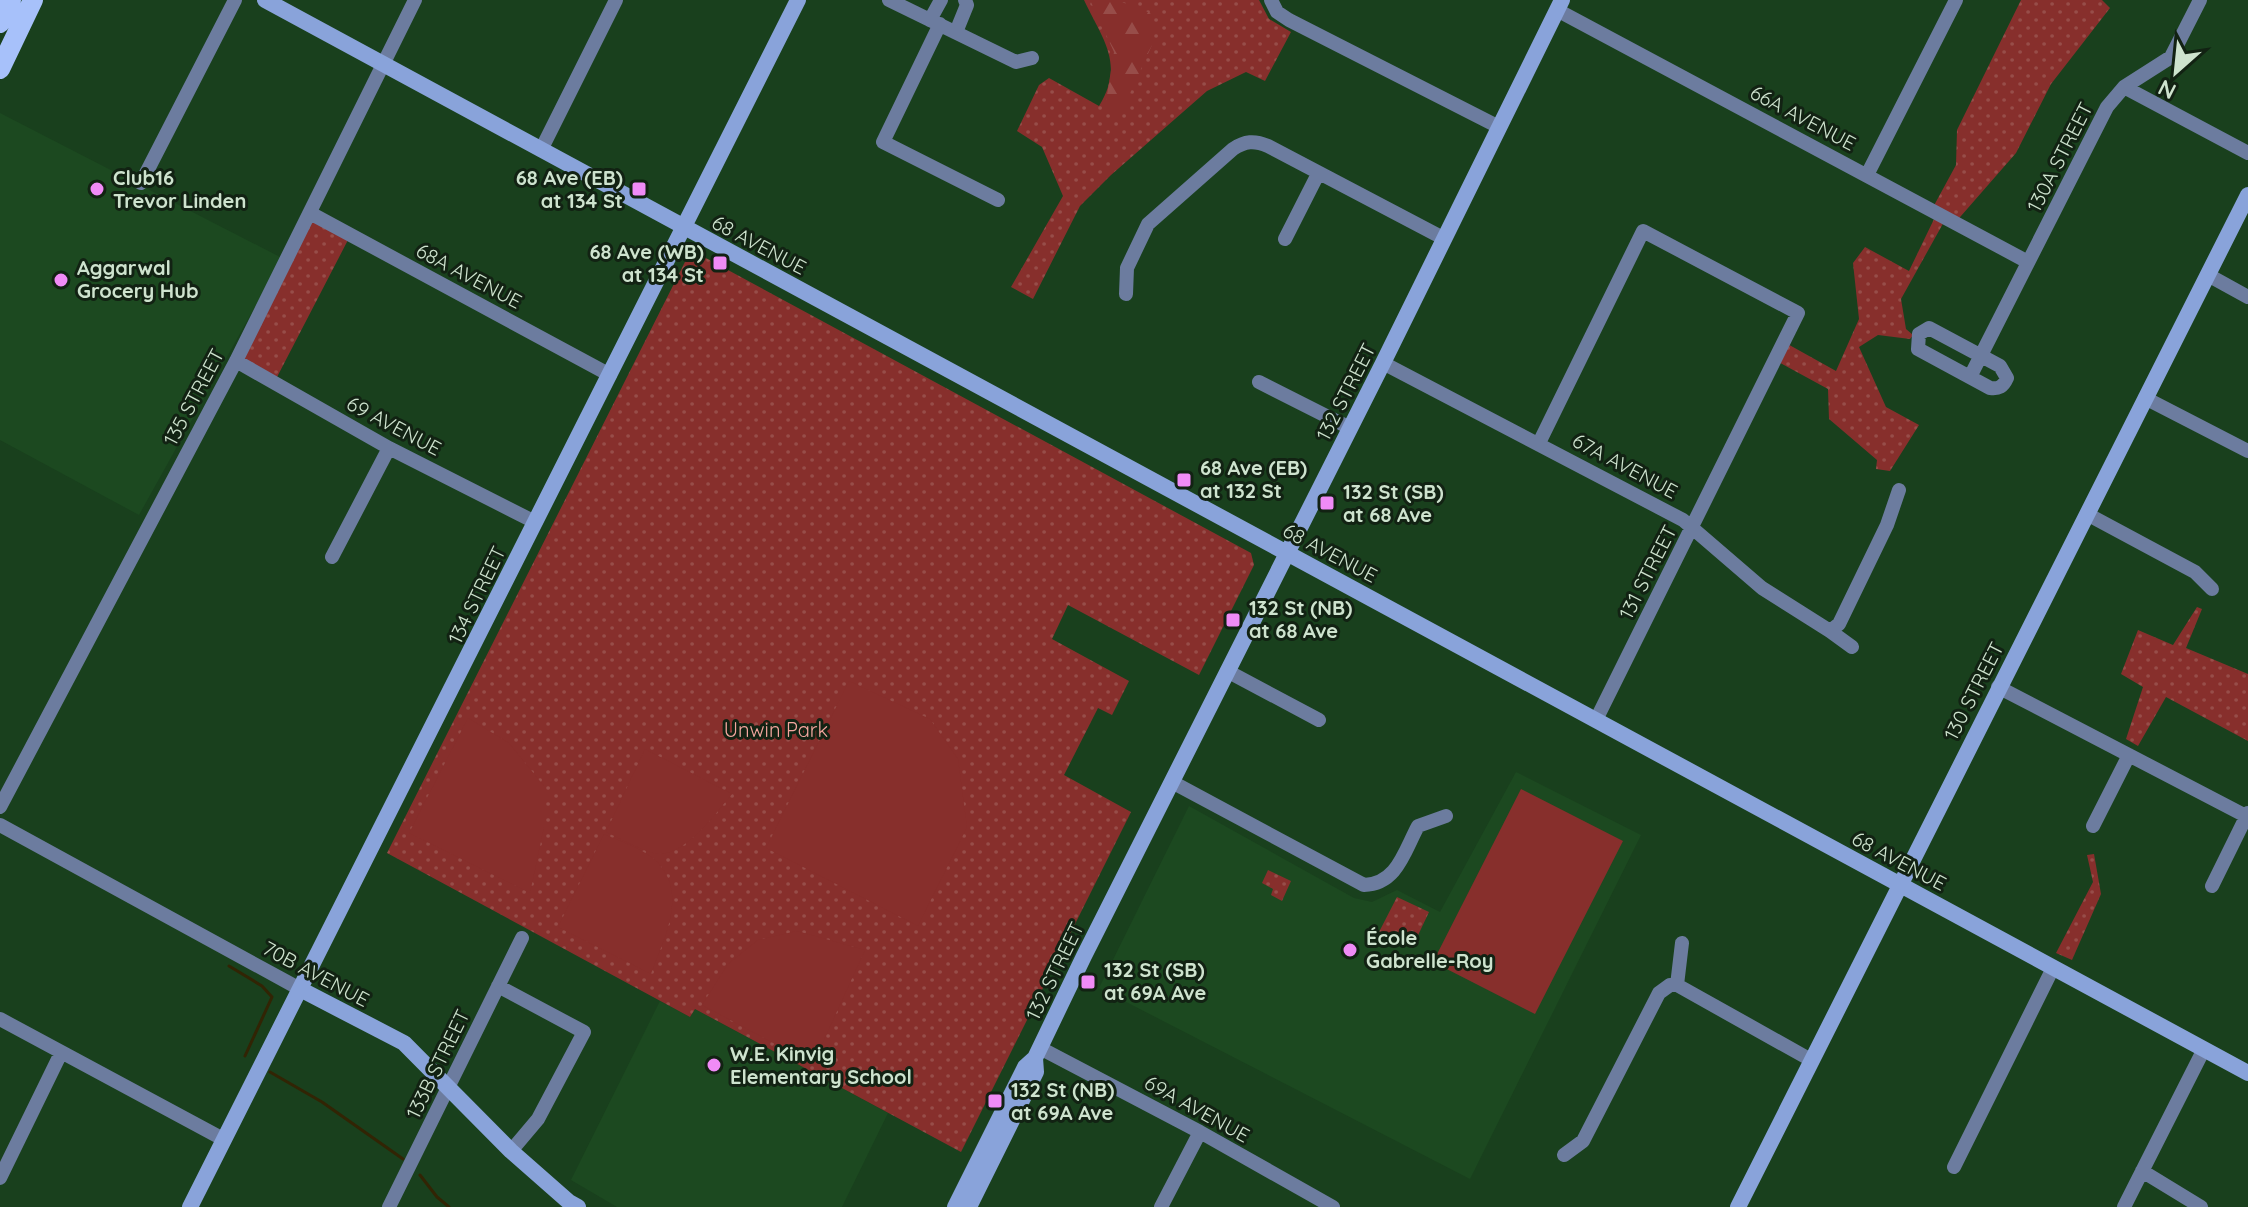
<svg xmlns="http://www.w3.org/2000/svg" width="2248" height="1207" viewBox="0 0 2248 1207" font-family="Quicksand,sans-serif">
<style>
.built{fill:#1c4920}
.grass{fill:url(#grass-dots)}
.forest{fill:url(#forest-firs)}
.pitch{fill:#872f2c}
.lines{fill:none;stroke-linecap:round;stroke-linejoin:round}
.stream{stroke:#322404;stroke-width:3}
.street{stroke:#6c7c9f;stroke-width:14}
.secondary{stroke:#89a3da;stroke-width:16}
.primary{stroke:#a7c1fa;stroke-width:20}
.poi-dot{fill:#f08bf6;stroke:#122213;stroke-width:3}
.labels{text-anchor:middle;stroke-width:6;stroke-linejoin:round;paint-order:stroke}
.street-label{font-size:20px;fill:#cee3ce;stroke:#122213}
.poi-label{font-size:20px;font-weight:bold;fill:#cee3ce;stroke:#122213;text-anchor:start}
.park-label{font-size:20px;fill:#f6a7a0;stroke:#122213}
</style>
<defs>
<pattern id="grass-dots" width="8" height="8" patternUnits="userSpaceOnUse" patternTransform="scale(2)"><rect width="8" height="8" fill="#872f2c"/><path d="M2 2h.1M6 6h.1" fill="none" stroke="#974d49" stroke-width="1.8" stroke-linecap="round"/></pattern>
<pattern id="forest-firs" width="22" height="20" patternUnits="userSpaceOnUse" patternTransform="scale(2)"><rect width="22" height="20" fill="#872f2c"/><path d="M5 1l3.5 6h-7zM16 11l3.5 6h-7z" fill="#974d49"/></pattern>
</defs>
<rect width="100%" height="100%" fill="#19401d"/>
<!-- built -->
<path class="built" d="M0 113 282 258 139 515 0 440Z
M1516 772 1641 835 1470 1179 1099 988 1189 806 1354 898 1372 902 1397 890 1440 912Z
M660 1001 690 1017 695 1009 888 1113 842 1207H617L571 1180Z"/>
<!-- grass -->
<path class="grass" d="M1084 0H1259L1269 19 1291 32 1265 81 1246 72 1207 91 1111 175 1080 206 1033 299 1011 287 1063 196 1042 147 1017 131 1039 85 1049 78 1099 106C1125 64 1103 40 1084 0Z
M2021 0H2102L2110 8 2051 84 2016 153 1954 224 1945 220 1901 299 1906 329 1913 335 1910 339 1878 335 1859 347 1886 407 1919 425 1890 471 1876 469 1877 460 1829 419 1828 389 1775 360 1784 342 1836 371 1859 319 1853 263 1865 247 1909 271 1936 215 1931 211 1956 165 1957 130Z
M312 219 349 238 276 379 241 360Z
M691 250 1251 553 1254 565 1199 675 1068 605 1052 639 1129 681 1112 715 1098 708 1064 775 1131 812 961 1152 695 1009 690 1017 387 853Z
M2197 607 2202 609 2186 648 2248 674V741L2166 697 2138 746 2126 739 2143 687 2121 674 2138 630 2173 645Z
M2094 854 2101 894 2072 960 2056 953 2093 882 2087 855Z
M1268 870 1291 881 1282 901 1271 895 1273 889 1262 883Z
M1397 897 1429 912 1412 948 1379 932Z"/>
<!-- forest -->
<path class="forest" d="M1090 0C1114 0 1130 2 1151 14L1152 45 1120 115 1105 107 1114 52Z"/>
<!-- pitch -->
<path class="pitch" d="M849 681 930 719 958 759 967 827 918 926 766 848Z
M468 718 509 743 544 786V827L530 893 409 833Z
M645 749 732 794C716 813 682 861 653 853 637 848 621 839 606 832Z
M1521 789 1623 841 1535 1014 1433 962Z
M604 834C619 841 641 848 654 859 690 891 664 938 651 974L558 927Z
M797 931 865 950 813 1064 702 1005 728 964 758 940Z"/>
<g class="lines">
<!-- stream -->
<path class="stream" d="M229 966 262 986 272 997 245 1056
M270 1072 322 1102 403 1159
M420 1175 437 1197 449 1207"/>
<!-- street -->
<path class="street" d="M889 0 1016 62 1032 58
M1271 0 1277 12 1289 20 1499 127
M1557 10 2028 262
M930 20 941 0
M940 24 883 142 998 200
M956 32 967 5 965 0
M2124 87 2248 153
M541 150 616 0
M1867 175 1956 0
M141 183 235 0
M310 213 610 375
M1285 239 1318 174
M2208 275 2248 297
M1126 294 1127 268 1148 224 1233 149C1245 141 1254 140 1268 146L1443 238
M1929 328 2000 366 2007 378C2003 387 1999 389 1990 388L1918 349 1919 334Z
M236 361 389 448 535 522
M1383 363 1683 520 1762 588 1830 631 1839 624 1887 525 1899 490
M1970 377 2107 107 2124 87 2171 57 2200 0
M1259 382 1350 428
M2145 398 2248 451
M1539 443 1643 231 1798 313 1596 720
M2087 514 2195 572 2212 589
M332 557 389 448
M1830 631 1852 647
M1227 671 1319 720
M1998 687 2246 816
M1172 782 1364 885C1397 884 1404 852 1418 826L1446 816
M0 807 236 361 415 0
M0 825 300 989
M2093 826 2129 755
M2212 886 2248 813
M1677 985 1811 1060
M498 986 584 1032 538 1119 511 1151
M0 1019 223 1139
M1040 1048 1200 1132 1333 1207
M1564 1155 1583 1141 1659 993 1670 985H1677L1682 943
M1954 1167 2053 968
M2142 1171 2201 1207
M0 1178 61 1053
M389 1207 522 938
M1161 1207 1200 1132
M2124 1207 2204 1049"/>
<!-- secondary -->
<path class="secondary" d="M265 0 2248 1073
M300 989 404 1043 511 1151 569 1202 578 1207
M190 1207 798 0
M955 1207 1025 1067 1035 1058 1084 956 1383 363 1562 0
M969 1207 1036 1072 1035 1058
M1738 1207 2248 195"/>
<!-- primary -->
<path class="primary" d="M0 23 11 0
M0 69 33 0"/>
</g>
<!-- markers -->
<g class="poi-dot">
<circle cx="97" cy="189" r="8"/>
<rect x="631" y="181" width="16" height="16" rx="4"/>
<rect x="712" y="255" width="16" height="16" rx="4"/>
<circle cx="61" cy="280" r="8"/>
<rect x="1176" y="472" width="16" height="16" rx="4"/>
<rect x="1319" y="495" width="16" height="16" rx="4"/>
<rect x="1225" y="612" width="16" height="16" rx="4"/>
<circle cx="1350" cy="950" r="8"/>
<rect x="1080" y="974" width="16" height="16" rx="4"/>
<circle cx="714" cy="1065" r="8"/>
<rect x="987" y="1093" width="16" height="16" rx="4"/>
</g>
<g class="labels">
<!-- street labels -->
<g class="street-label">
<text transform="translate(1803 118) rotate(28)" y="7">66A AVENUE</text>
<text transform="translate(2060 157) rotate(-63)" y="7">130A STREET</text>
<text transform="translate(759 245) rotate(28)" y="7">68 AVENUE</text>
<text transform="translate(469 276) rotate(28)" y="7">68A AVENUE</text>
<text transform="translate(1346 392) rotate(-63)" y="7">132 STREET</text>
<text transform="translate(194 397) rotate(-62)" y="7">135 STREET</text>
<text transform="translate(394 426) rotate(28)" y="7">69 AVENUE</text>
<text transform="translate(1625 466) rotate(28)" y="7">67A AVENUE</text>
<text transform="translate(1330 553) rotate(28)" y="7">68 AVENUE</text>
<text transform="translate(1648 572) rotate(-63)" y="7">131 STREET</text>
<text transform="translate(477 595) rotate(-64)" y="7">134 STREET</text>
<text transform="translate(1974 691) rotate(-63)" y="7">130 STREET</text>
<text transform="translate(1899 861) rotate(28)" y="7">68 AVENUE</text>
<text transform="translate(1055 971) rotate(-64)" y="7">132 STREET</text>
<text transform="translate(316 974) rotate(28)" y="7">70B AVENUE</text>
<text transform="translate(438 1064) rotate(-64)" y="7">133B STREET</text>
<text transform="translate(1197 1109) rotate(29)" y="7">69A AVENUE</text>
</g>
<!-- poi labels -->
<g class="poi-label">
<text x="113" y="185">Club16<tspan x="113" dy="23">Trevor Linden</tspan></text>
<text x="623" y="185" text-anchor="end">68 Ave (EB)<tspan x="623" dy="23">at 134 St</tspan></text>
<text x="704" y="259" text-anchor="end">68 Ave (WB)<tspan x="704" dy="23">at 134 St</tspan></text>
<text x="77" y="275">Aggarwal<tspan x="77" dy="23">Grocery Hub</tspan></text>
<text x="1200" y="475">68 Ave (EB)<tspan x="1200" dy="23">at 132 St</tspan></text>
<text x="1343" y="499">132 St (SB)<tspan x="1343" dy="23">at 68 Ave</tspan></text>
<text x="1249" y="615">132 St (NB)<tspan x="1249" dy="23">at 68 Ave</tspan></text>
<text x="1366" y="945">École<tspan x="1366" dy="23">Gabrelle-Roy</tspan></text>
<text x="1104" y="977">132 St (SB)<tspan x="1104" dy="23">at 69A Ave</tspan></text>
<text x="730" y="1061">W.E. Kinvig<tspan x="730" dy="23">Elementary School</tspan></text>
<text x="1011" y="1097">132 St (NB)<tspan x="1011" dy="23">at 69A Ave</tspan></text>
</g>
<!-- park labels -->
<g class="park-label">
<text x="776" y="737">Unwin Park</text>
</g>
</g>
<!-- north arrow -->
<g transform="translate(2176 72) rotate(207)" stroke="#122213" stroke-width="6" paint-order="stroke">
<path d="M0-6L14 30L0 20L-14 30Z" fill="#cee3ce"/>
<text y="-12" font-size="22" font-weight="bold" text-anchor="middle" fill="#cee3ce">N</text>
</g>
</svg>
